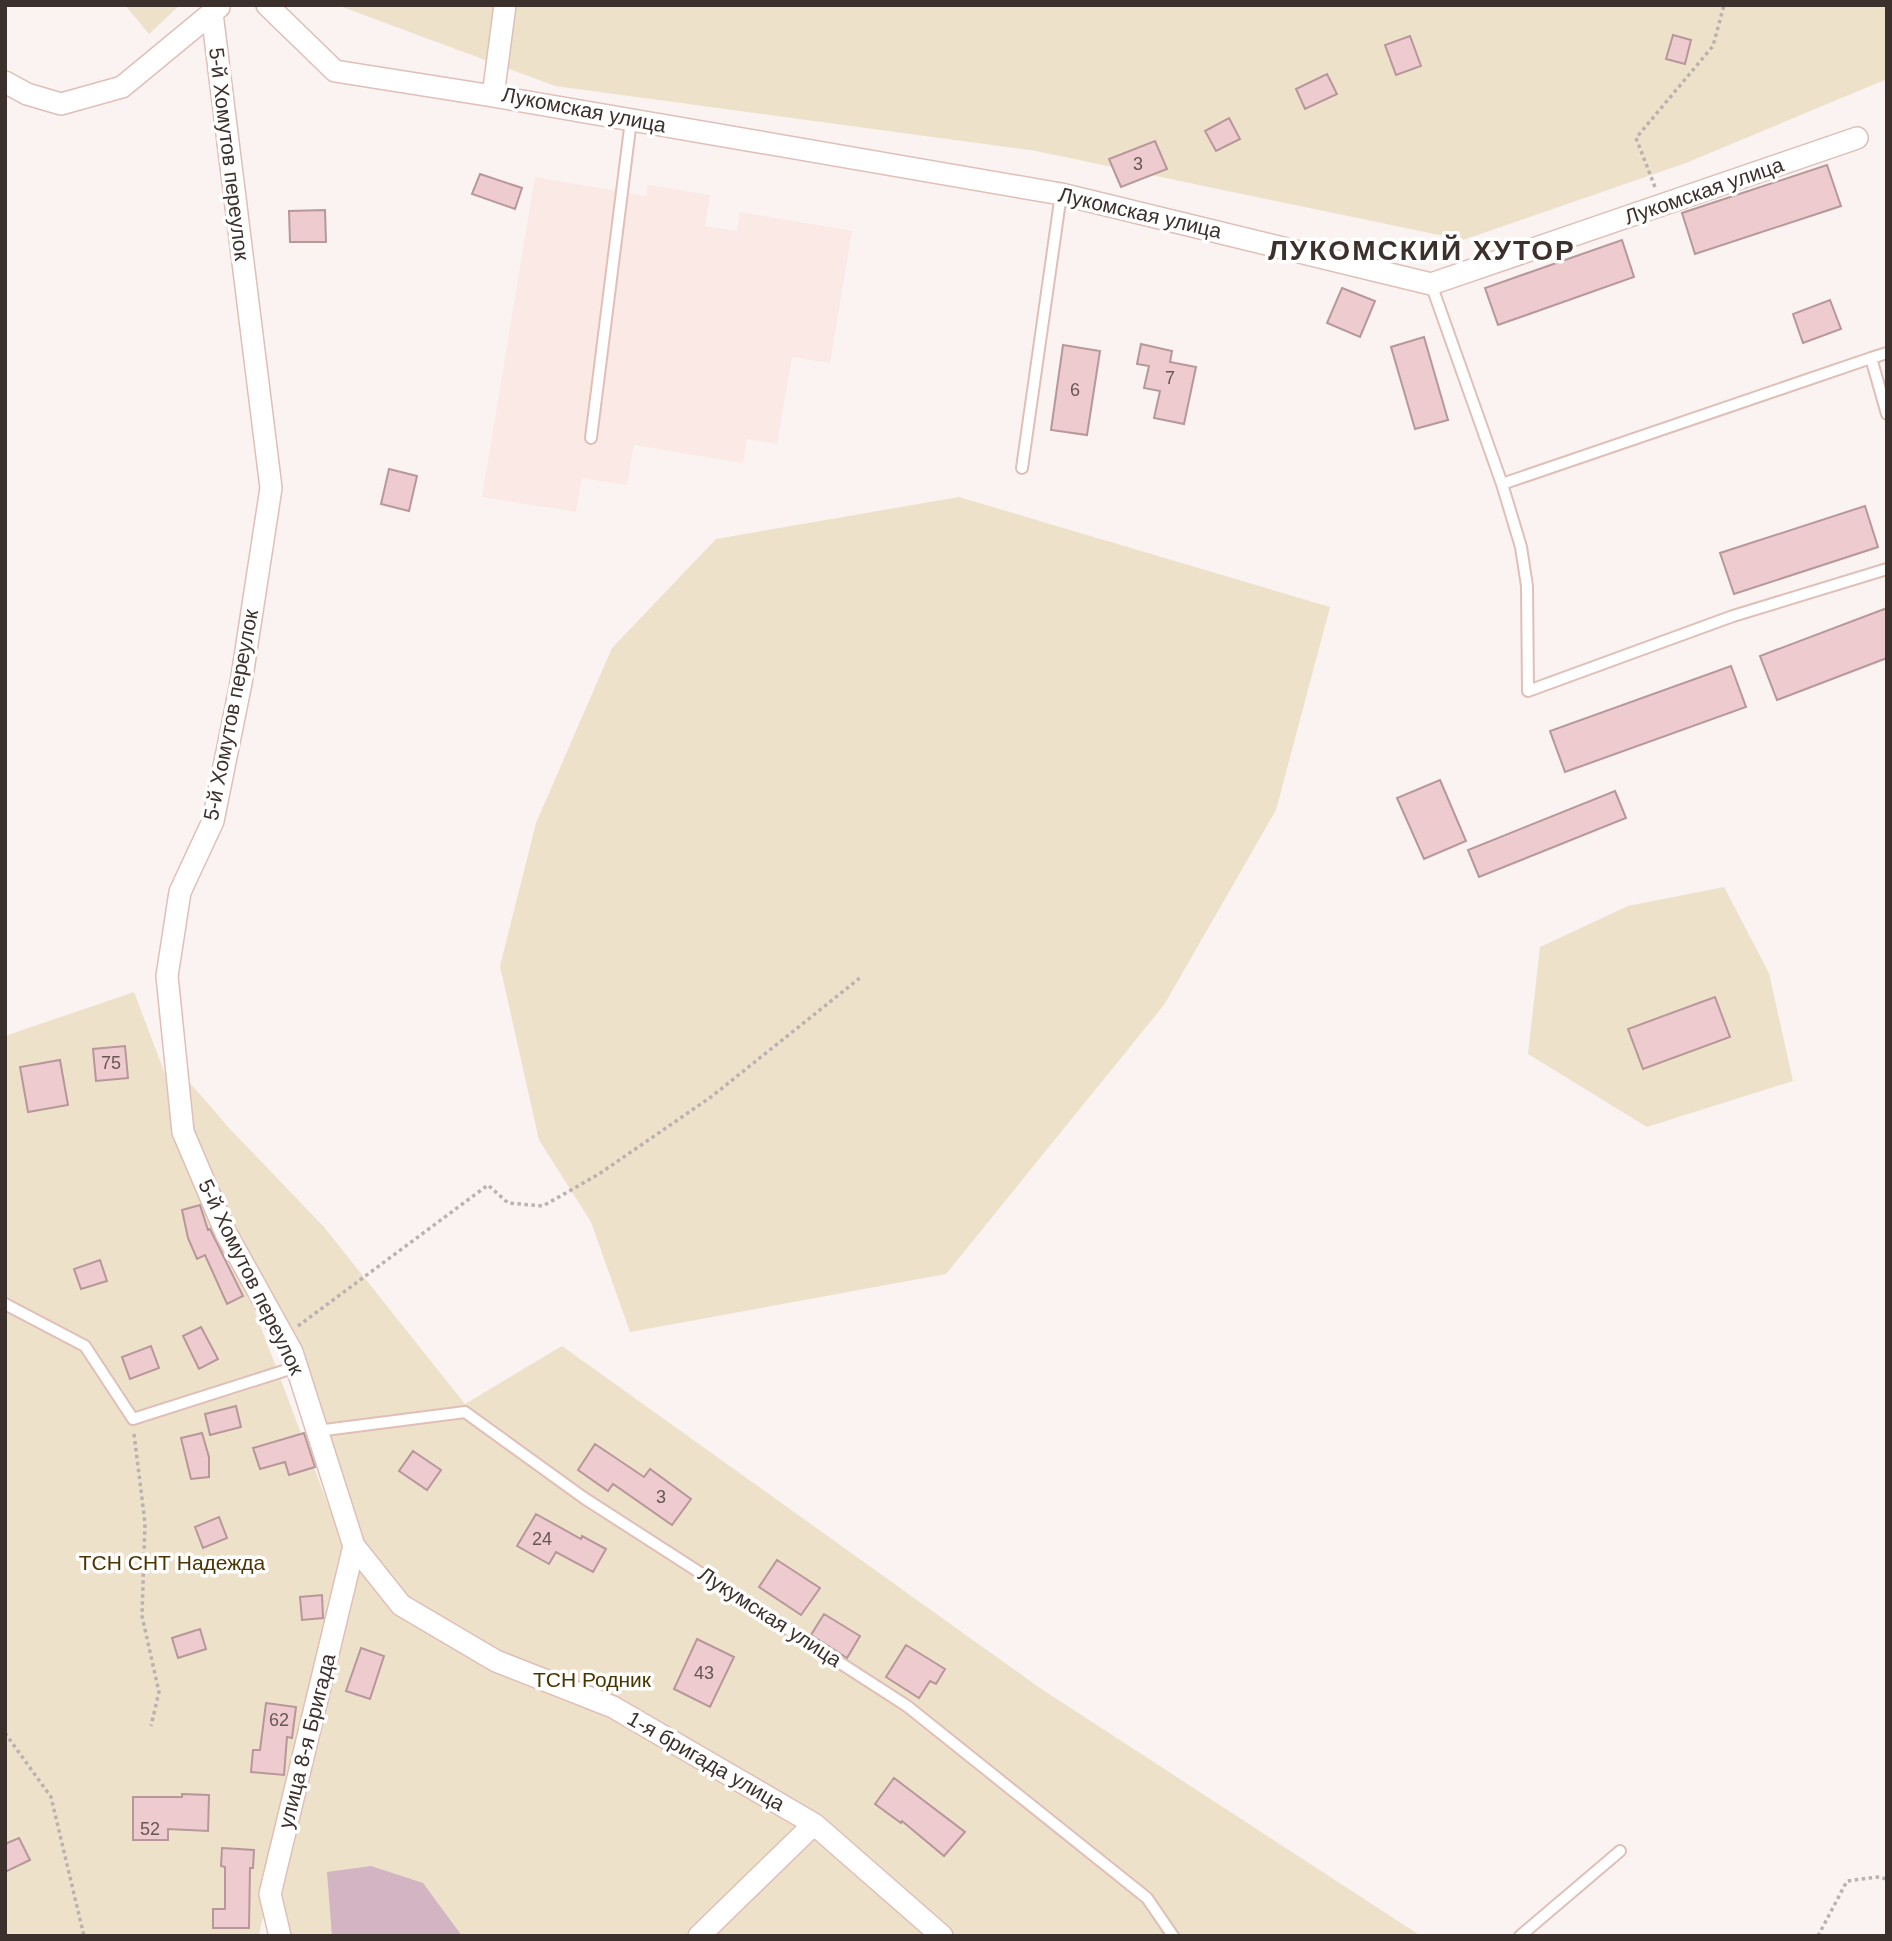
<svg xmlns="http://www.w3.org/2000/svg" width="1892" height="1941" viewBox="0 0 1892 1941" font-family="Arial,sans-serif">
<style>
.built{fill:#fae9e4}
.green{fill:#eee1ca}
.water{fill:#d2b4c2}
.building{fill:#edcbce;stroke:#b7979a;stroke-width:2}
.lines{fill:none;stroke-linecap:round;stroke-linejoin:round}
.service-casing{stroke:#dfbfb7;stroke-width:14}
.minor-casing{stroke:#dfbfb7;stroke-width:24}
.path{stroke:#bbb2b0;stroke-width:3.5;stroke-dasharray:3.5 3.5;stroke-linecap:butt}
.service{stroke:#fff;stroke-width:10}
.minor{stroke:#fff;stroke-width:21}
.labels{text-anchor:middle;stroke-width:7;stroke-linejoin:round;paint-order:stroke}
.number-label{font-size:18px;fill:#685754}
.street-label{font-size:21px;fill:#3c302c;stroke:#fff}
.park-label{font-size:21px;fill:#4b3501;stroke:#fff}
.district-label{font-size:28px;font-weight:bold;letter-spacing:2px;fill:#3c302c;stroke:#fff}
</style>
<rect width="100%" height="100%" fill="#faf3f2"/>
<!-- built -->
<path class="built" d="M535 177 646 196 648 185 710 195 705 226 737 231 740 212 852 231 830 363 792 357 777 444 747 439 743 463 634 445 627 485 582 478 576 512 482 497Z"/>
<!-- green -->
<path class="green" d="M125 5H180L149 34Z
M337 5H1887V79L1686 163 1463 240 1036 151 555 86Z
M959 497 1330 607 1276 810 1164 1005 946 1274 630 1332 591 1222 539 1140 500 966 536 823 612 648 716 539Z
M1724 887 1769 973 1793 1081 1647 1127 1528 1054 1540 947 1628 906Z
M134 992 346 1552 259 1935 5 1936V1036Z
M164 1053 230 1129 324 1227 465 1404 562 1346 1040 1688 1421 1936H267L356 1567 309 1432Z"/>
<!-- water -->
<path class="water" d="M371 1866 423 1883 462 1936H332L327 1872Z"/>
<!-- building -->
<path class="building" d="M1673 35 1691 40 1685 64 1666 59Z
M1410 36 1421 66 1396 75 1385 45Z
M1327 74 1337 94 1305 109 1296 89Z
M1229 118 1240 139 1216 151 1205 131Z
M1155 141 1167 169 1121 187 1109 159Z
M1827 165 1841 206 1695 254 1682 213Z
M480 174 522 188 515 209 472 194Z
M325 210 326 242H290L289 211Z
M1622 240 1634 277 1498 325 1485 288Z
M1342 288 1375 301 1360 337 1327 323Z
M1830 300 1841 329 1803 343 1793 314Z
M1424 337 1448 420 1415 429 1391 347Z
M1141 344 1172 351 1170 362 1196 367 1184 424 1154 418 1160 391 1144 388 1149 366 1137 364Z
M1063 345 1100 351 1087 435 1051 430Z
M389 469 417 476 409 511 381 504Z
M1865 506 1878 547 1734 594 1720 553Z
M1887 608V658L1777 700 1760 656Z
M1731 666 1746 707 1565 772 1550 731Z
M1440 780 1466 841 1424 859 1397 798Z
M1615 791 1626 818 1479 877 1468 850Z
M1715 997 1730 1037 1643 1069 1628 1029Z
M125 1046 128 1078 96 1081 93 1049Z
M60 1060 68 1105 28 1112 20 1067Z
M200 1205 208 1230 210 1229 243 1296 227 1304 205 1255 197 1259 188 1238 182 1210Z
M100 1260 107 1281 81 1289 74 1269Z
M201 1327 218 1359 199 1369 183 1336Z
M151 1346 159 1368 130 1379 122 1357Z
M236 1406 241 1427 210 1435 205 1414Z
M202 1433 209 1457V1477L191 1479 181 1438Z
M304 1433 315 1467 289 1475 285 1462 260 1469 253 1448Z
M595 1444 644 1477 650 1469 691 1499 672 1525 613 1484 608 1491 578 1470Z
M413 1451 441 1470 427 1490 399 1471Z
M536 1514 581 1539 582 1536 606 1549 593 1572 556 1552 549 1564 517 1546Z
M219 1517 227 1538 203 1548 195 1527Z
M777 1560 820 1588 801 1615 759 1587Z
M322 1595 323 1618 302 1620 300 1597Z
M824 1614 860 1636 847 1658 811 1635Z
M200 1629 206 1649 178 1658 172 1638Z
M697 1639 734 1657 710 1707 674 1689Z
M906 1645 945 1669 936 1684 930 1681 919 1698 886 1677Z
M361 1648 384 1656 370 1699 346 1691Z
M266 1703 296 1707 292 1738 287 1737 284 1775 251 1772 253 1750H260Z
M894 1778 965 1832 944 1856 902 1821 901 1823 875 1804Z
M182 1794 209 1795 208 1831 168 1829V1840H133V1797H182Z
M19 1838 30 1860 5 1872V1844Z
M222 1848 254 1850 253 1868H250L249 1928H213V1909H225V1867L221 1866Z"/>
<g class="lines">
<!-- service casing -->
<g class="service-casing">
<path id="service" d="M1431 284 1502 484 1521 547 1527 586 1528 691 1733 616 1887 569
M1871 358 1887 353
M591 438 631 120
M1022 468 1061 194
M1502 484 1871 358 1887 414
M5 1304 85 1346 133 1419 296 1367
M317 1431 465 1412 584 1498 907 1706 1147 1898 1173 1936
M1520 1936 1620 1851"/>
</g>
<!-- minor casing -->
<g class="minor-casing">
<path id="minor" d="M267 5 335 71 493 96
M505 5 493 96 1061 194 1431 284 1857 138
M212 13 271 488 241 683 213 821 180 892 167 976 183 1132 226 1233 292 1352 354 1546 401 1605 496 1661 613 1707 814 1824 942 1936
M5 82 27 94 61 104 122 87 219 7
M280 1936 270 1894 354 1546
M699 1936 814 1824"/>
</g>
<!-- path -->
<path class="path" d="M1655 187 1636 138 1713 46 1724 5
M298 1326 488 1185 508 1203 543 1206 599 1174 711 1097 861 977
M134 1434 145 1523 142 1616 159 1692 151 1726
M5 1733 51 1797 84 1936
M1818 1936 1847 1881 1877 1877 1887 1879"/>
<!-- service -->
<use href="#service" class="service"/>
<!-- minor -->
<use href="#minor" class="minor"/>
</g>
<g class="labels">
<!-- number labels -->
<g class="number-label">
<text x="1138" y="170">3</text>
<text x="1170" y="384">7</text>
<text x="1075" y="396">6</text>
<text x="111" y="1069">75</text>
<text x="661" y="1503">3</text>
<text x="542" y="1545">24</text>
<text x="704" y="1679">43</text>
<text x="279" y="1726">62</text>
<text x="150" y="1835">52</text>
</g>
<!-- street labels -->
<g class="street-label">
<text transform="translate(584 110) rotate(11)" y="7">Лукомская улица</text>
<text transform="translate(229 154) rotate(83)" y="7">5-й Хомутов переулок</text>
<text transform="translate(1704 191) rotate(-19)" y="7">Лукомская улица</text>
<text transform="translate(1140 213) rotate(13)" y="7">Лукомская улица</text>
<text transform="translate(231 715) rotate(-79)" y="7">5-й Хомутов переулок</text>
<text transform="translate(251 1277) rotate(64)" y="7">5-й Хомутов переулок</text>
<text transform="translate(770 1617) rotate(33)" y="7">Лукумская улица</text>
<text transform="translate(307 1741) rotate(-76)" y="7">улица 8-я Бригада</text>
<text transform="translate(706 1761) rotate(30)" y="7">1-я бригада улица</text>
</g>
<!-- park labels -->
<g class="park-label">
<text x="172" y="1570">ТСН СНТ Надежда</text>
<text x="592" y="1687">ТСН Родник</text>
</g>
<!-- district labels -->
<g class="district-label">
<text x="1422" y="260">ЛУКОМСКИЙ ХУТОР</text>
</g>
</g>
<!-- border -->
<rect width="1892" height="1941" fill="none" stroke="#3c302c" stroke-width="14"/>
</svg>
